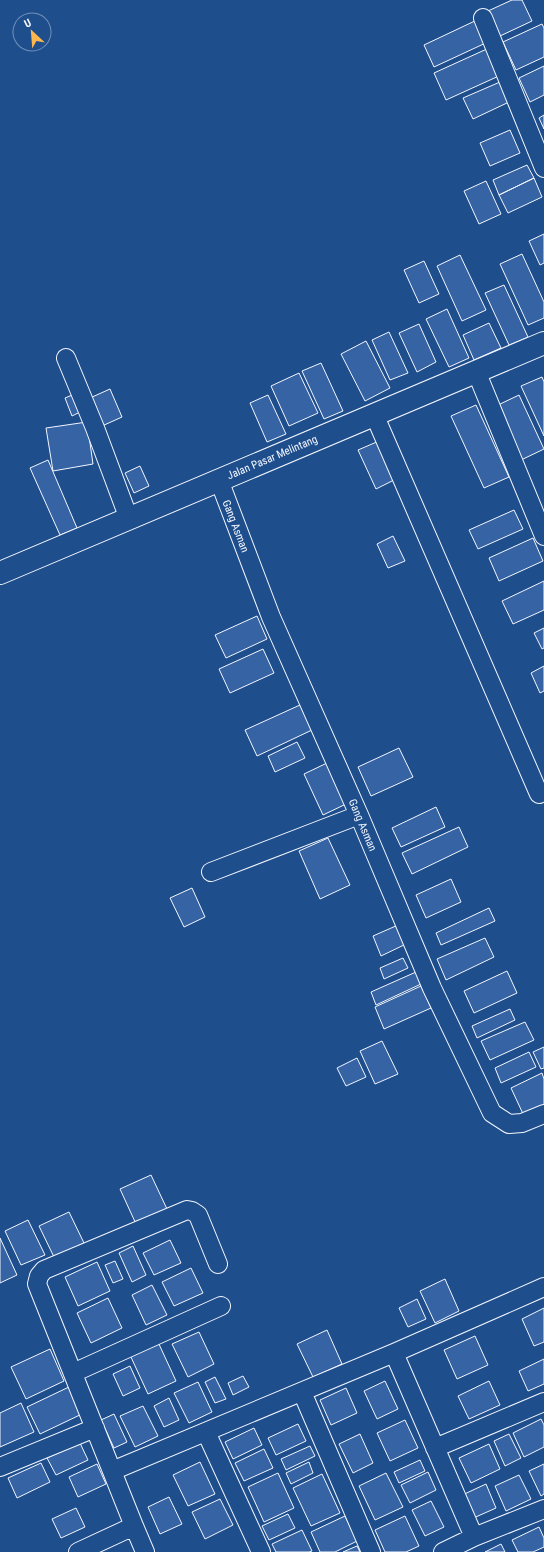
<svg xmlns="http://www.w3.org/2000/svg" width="544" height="1552" viewBox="0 0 544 1552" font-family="'Roboto Condensed',sans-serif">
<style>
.building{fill:#3563a3;stroke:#f2f6ff}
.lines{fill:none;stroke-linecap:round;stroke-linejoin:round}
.street-casing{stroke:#f2f6ff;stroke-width:20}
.secondary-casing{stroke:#f2f6ff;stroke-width:24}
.street{stroke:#1f4e8c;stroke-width:18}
.secondary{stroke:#1f4e8c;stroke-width:22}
.labels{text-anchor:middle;stroke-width:3;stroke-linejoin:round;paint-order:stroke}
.street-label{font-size:11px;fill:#f2f6ff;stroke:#1f4e8c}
</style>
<rect width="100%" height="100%" fill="#1f4e8c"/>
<!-- building -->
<path class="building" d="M512 0H522L532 21 500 36 488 11Z
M479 19 490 41 434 67 424 45Z
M542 24 544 28V57L516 70 503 42Z
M489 48 501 75 446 100 434 73Z
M544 66V95L530 102 519 78Z
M500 82 509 102 473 119 463 98Z
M544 115V129L539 118Z
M510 130 520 153 490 166 480 143Z
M527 165 534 178 499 195 493 180Z
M534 178 542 197 508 213 499 195Z
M486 181 501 214 479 224 464 191Z
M544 234V263L540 265 529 241Z
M522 254 544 302V318L528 325 500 264Z
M460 255 486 310 462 321 437 266Z
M424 261 439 294 419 303 404 270Z
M504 285 528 337 509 345 485 293Z
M447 309 469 358 449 367 426 319Z
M489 323 501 348 474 360 463 335Z
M419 324 436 362 417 372 399 333Z
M389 332 408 373 390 380 372 340Z
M366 341 390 388 365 401 341 354Z
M321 363 343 411 324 419 302 371Z
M299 373 318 413 289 426 271 386Z
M542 377 544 382V436L521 386Z
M110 389 122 417 102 426 90 398Z
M77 393 84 410 72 416 65 398Z
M268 395 286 434 267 442 250 403Z
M519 395 544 449 521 460 496 406Z
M476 405 509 477 484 488 451 416Z
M87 422 93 464 53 471 46 428Z
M379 441 396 479 376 489 358 450Z
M48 460 77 528 60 535 30 468Z
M140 466 149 486 134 493 125 473Z
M514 510 523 529 478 549 469 530Z
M393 536 405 561 388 568 377 544Z
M533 538 543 561 499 581 489 558Z
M544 581V610L513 624 502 601Z
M257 616 267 639 226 658 215 635Z
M544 628V648L542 649 534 633Z
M263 649 274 673 230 693 219 669Z
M544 666V691L540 693 531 673Z
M300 705 312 730 257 756 245 730Z
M297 742 305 758 275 772 268 756Z
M399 748 413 777 371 796 358 767Z
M327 763 346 804 323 815 304 774Z
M436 807 445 827 401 847 392 828Z
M459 827 468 847 412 874 402 853Z
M328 838 350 885 320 899 299 851Z
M451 879 461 902 426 918 416 895Z
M192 888 205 917 184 927 170 898Z
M489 908 495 921 441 945 436 933Z
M398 925 406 944 381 956 373 936Z
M485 938 494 957 446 980 437 959Z
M403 958 408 968 384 979 380 968Z
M507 971 517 993 474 1013 464 991Z
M416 972 421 984 376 1005 371 992Z
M421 986 431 1008 384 1029 375 1007Z
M510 1009 515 1020 477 1038 472 1026Z
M525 1022 534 1040 490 1060 481 1041Z
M382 1041 398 1074 375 1084 360 1051Z
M544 1047V1068L541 1069 533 1052Z
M529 1052 536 1067 501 1083 495 1068Z
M357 1058 366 1077 346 1086 337 1068Z
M542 1073 544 1079V1107L524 1116 511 1088Z
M151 1175 167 1209 136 1224 120 1189Z
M69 1212 84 1243 54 1257 39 1226Z
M28 1220 45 1255 21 1265 5 1231Z
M0 1238 17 1275 0 1283Z
M170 1240 181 1263 154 1275 143 1253Z
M133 1246 146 1275 132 1282 119 1253Z
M115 1261 123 1279 113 1283 105 1265Z
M97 1262 110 1291 78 1306 65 1277Z
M191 1268 203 1293 174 1306 162 1282Z
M445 1279 459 1311 435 1323 420 1291Z
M152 1285 167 1315 146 1325 132 1295Z
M108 1298 122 1328 91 1343 77 1313Z
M417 1299 426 1319 408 1327 399 1308Z
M544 1308V1342L534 1346 522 1319Z
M327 1330 342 1364 313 1377 297 1344Z
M199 1332 214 1364 188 1377 172 1344Z
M475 1336 488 1365 457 1379 444 1350Z
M158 1342 176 1381 148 1394 130 1355Z
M50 1349 64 1381 26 1399 11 1367Z
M544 1359V1384L528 1391 519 1371Z
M130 1366 140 1388 123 1396 113 1374Z
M243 1376 249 1387 233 1395 228 1383Z
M215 1377 226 1399 215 1403 205 1382Z
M385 1381 398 1409 377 1419 364 1391Z
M489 1381 500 1405 469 1419 458 1396Z
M198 1382 212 1412 189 1423 174 1393Z
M71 1386 84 1413 40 1434 27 1407Z
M346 1388 357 1413 331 1425 320 1400Z
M169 1398 179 1420 164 1427 154 1406Z
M21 1403 34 1432 0 1447V1413Z
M143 1406 158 1436 135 1447 120 1416Z
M114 1414 127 1442 114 1448 101 1420Z
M541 1419 544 1425V1447L524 1457 513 1433Z
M405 1420 418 1448 390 1461 377 1433Z
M298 1424 306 1441 276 1455 268 1438Z
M254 1428 262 1445 233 1459 225 1442Z
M360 1434 373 1463 353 1473 339 1444Z
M509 1434 521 1458 505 1466 494 1441Z
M80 1443 88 1460 56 1475 47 1458Z
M489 1444 500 1469 471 1483 459 1458Z
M310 1446 315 1456 286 1470 281 1459Z
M264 1449 273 1468 244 1481 235 1463Z
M420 1460 425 1471 399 1483 394 1472Z
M200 1462 215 1494 188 1506 173 1475Z
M309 1462 313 1473 291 1484 286 1473Z
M41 1463 50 1482 17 1498 8 1478Z
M97 1464 106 1484 78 1497 69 1477Z
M544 1464V1494L541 1496 529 1471Z
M428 1472 436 1490 410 1503 401 1485Z
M278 1473 294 1508 264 1522 248 1487Z
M386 1473 403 1507 375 1520 359 1486Z
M322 1474 340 1513 311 1526 293 1488Z
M519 1475 531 1499 506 1511 495 1486Z
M486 1484 496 1508 469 1520 458 1497Z
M169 1497 182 1524 160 1534 148 1507Z
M220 1499 233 1525 205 1539 192 1512Z
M431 1501 444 1527 425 1536 412 1510Z
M76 1508 85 1527 61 1538 52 1519Z
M288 1514 295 1528 269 1540 262 1526Z
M345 1516 357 1541 335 1552H320L311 1532Z
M405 1516 419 1546 406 1552H385L375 1530Z
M539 1527 544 1538V1547L533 1552H518L512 1540Z
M302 1530 312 1551 309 1552H276L272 1544Z
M501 1544 505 1552H485Z
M357 1546 360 1552H343Z"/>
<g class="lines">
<!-- street casing -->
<g class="street-casing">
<path id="street" d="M483 18 544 168
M66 358 95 428 129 519
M476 371 544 536
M374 414 539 794
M219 480 271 617 359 815 432 988 492 1113 509 1124 522 1123 544 1114
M211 872 359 815
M394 1353 474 1537
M73 1373 221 1306
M302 1392 371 1552
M206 1432 261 1552
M435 1448 544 1402
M0 1467 95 1428
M112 1471 394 1353 544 1287
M134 1526 145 1552
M78 1552 134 1526 37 1284 39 1276 44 1270 187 1210 192 1211 198 1215 218 1264
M443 1552 474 1537 544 1509"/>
</g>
<!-- secondary casing -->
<g class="secondary-casing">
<path id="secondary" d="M0 573 544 343"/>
</g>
<!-- street -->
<use href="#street" class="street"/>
<!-- secondary -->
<use href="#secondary" class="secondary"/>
</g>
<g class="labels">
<!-- street labels -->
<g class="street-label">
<text transform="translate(272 457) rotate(-23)" y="4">Jalan Pasar Melintang</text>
<text transform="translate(236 526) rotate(69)" y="4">Gang Asman</text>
<text transform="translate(363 825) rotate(67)" y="4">Gang Asman</text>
</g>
</g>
<!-- north arrow -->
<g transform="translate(32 32) rotate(334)"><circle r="19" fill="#1f4e8c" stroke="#7391ba"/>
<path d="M0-3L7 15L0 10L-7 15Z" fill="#ffb74d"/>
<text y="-6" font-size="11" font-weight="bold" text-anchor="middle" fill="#f2f6ff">U</text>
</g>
</svg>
